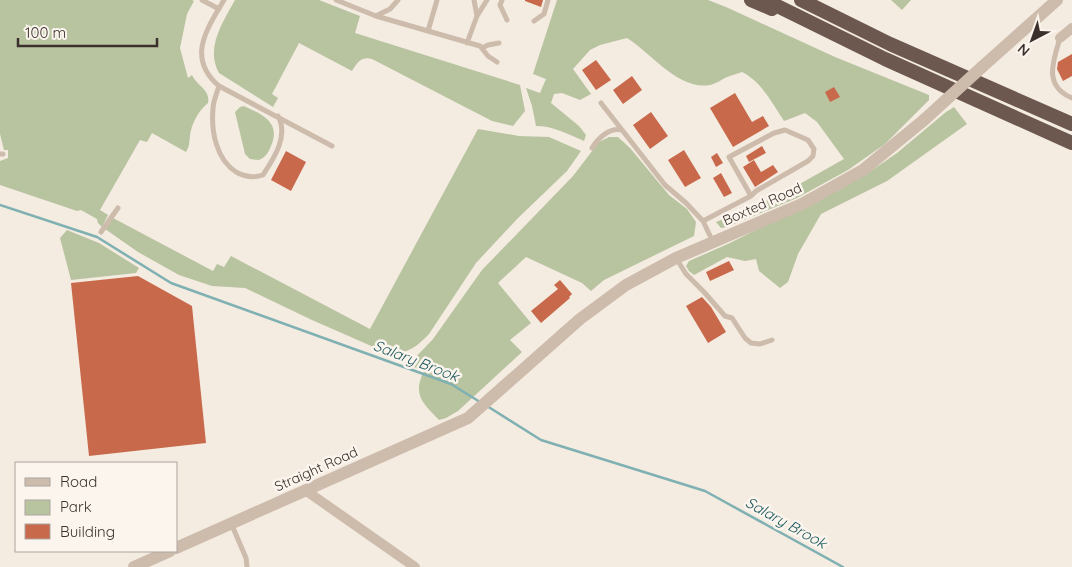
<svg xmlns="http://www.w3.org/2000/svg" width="1072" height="567" viewBox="0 0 1072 567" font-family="Quicksand,sans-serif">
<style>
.green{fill:#b8c4a0}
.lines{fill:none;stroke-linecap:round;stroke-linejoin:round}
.stream{stroke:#7fb0b2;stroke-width:2.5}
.building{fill:#c8694b}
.service{stroke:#cdbbac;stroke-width:5}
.minor{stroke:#cdbbac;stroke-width:10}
.tertiary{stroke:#cdbbac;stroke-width:12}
.trunk{stroke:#6c584f;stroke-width:14}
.tertiary-bridge{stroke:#cdbbac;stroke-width:12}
.labels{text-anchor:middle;stroke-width:5;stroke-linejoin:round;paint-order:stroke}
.street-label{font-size:14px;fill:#3b302b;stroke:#fbf5ee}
.water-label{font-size:15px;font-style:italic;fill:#1f5a5e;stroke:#fbf5ee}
</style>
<rect width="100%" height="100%" fill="#f4ebe1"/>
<!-- green -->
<path class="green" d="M0 0H192L194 1 187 14 180 48 188 78 192 75C197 86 211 90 208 103 199 110 191 124 190 136 189 143 190 145 186 152L152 133 147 142 140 140 100 210 108 215 102 227 98 223 97 219 81 210 77 211 0 185V161L8 158V150H4L0 134Z
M235 0H319L360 16 355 33 520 85 525 111 513 126 492 121 372 59C361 56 357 63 352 71L299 43 272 94 278 98 273 107 219 73C205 48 223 22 235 0Z
M557 0H708L726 7 835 57 929 95V100L885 144 848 170 797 198 727 227 721 228 716 222 780 195 844 159 817 122 805 113 784 121C772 103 762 82 742 72 737 74 732 75 727 77 722 79 716 84 710 85 679 91 650 52 627 38L600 45 590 50 573 69 591 94 580 100 562 93 554 94 551 103 579 126 586 135 584 141C568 134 553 126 536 126L532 106 526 88 540 93 546 79 533 74Z
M891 0H911L902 10Z
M244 106C263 115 281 122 271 146 268 153 266 157 259 160L250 159 245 154 235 112 240 107Z
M954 107 967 124 887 181 821 214 798 254 788 282 780 288 759 271 756 259 745 261 727 257 694 275 689 271 686 266 689 261 730 243 865 175 897 153 946 112Z
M478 129 519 136 549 137 581 151 567 171 517 219 476 263 429 334C414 349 407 355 385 352L312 320 245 288 212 286 179 275 138 252 105 229 113 218 213 271 217 264 224 267 231 256 370 329Z
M609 137H618L630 148 669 195 687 209 696 222 694 236 604 280 591 291 582 283 526 257 498 283 531 323 510 340 522 352 458 411 446 418 439 420C423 403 412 395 424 371L414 367V359L433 339 482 270 573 176 599 142Z
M67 230 99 243 139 268 136 273 71 280 60 238Z"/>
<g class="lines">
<!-- stream -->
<path class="stream" d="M0 205 97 237 171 283 451 384 480 402
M487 406 541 440 705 491 843 567"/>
</g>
<!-- building -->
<path class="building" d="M525 0H543L541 7 525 1Z
M1072 54V76L1063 81 1057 69 1058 62Z
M596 60 611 80 596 90 582 70Z
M632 76 642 90 623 104 613 90Z
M834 87 840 97 830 102 825 92Z
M735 93 752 122 763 116 769 126 733 147 710 108Z
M651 112 668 136 650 149 633 125Z
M762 146 766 153 749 162 746 156Z
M684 150 701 178 685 187 668 160Z
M286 151 306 162 291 191 271 180Z
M717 153 723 163 716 167 711 157Z
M754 160 761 172 773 165 778 172 755 187 743 167Z
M721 173 732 193 724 197 713 178Z
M729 261 734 270 710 281 706 272Z
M138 276 192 306 206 443 89 456 71 283Z
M560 280 572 294 569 297 570 298 541 323 531 311 558 289 554 285Z
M702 297 711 307 726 332 708 343 686 306Z"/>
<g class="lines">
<!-- service -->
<path class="service" d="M202 0 219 9
M224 0C207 29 186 58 219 86L332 146
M336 0 376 16 480 46 488 56 497 62
M474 0 477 16
M502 0 500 5 507 20
M376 16 390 9 398 0
M534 21 544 14 548 0
M428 31 437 0
M1060 38C1053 61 1043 86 1072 98
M467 43 477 16 487 0
M482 48 488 45 499 43
M219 86C217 93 213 101 213 109 211 131 216 159 236 172 245 177 254 178 263 175 274 158 289 136 278 116
M601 103 665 185 686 203 703 221 713 242
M592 148C598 138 610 127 622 130
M0 154H3
M703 221 751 196 756 191 808 161 813 156 814 149 808 140 785 130 774 133 729 157 751 196
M101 232 118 208
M676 258 686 274 704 292 725 316 732 318 745 338 751 343 760 344 772 340
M231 523 246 558 247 567"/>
<!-- minor -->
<path class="minor" d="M1060 38 1072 28
M305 490 415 567"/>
<!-- tertiary -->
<path class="tertiary" d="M982 67 1057 0
M176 548 468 418 580 319 626 285 676 258 802 204 863 170 924 120
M134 567 170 551"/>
<!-- trunk -->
<path class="trunk" d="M751 0 772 9
M765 0 885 59 1072 143
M801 0 890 44 1072 124"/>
<!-- tertiary-bridge -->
<path class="tertiary-bridge" d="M924 120 982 67"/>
</g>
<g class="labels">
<!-- street labels -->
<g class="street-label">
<text transform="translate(762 204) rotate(-24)" y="5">Boxted Road</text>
<text transform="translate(316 469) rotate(-24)" y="5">Straight Road</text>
</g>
<!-- water labels -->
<g class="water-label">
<text transform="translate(416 361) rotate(21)" y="5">Salary Brook</text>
<text transform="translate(786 523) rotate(29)" y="5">Salary Brook</text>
</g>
</g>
<!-- legend -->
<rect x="15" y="462" width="162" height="90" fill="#fbf5ee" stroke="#aea6a0"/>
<rect x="25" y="478" width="25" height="8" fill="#cdbbac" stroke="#aea6a0"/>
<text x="60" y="487" font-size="15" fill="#3b302b">Road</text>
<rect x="25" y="500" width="25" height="15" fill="#b8c4a0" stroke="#aea6a0"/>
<text x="60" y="512" font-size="15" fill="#3b302b">Park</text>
<rect x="25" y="524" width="25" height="15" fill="#c8694b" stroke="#aea6a0"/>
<text x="60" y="537" font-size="15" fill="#3b302b">Building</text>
<!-- north arrow -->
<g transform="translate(1032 40) rotate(221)" stroke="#fbf5ee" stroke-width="4" paint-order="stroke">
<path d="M0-4L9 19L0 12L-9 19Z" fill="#3b302b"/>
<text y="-8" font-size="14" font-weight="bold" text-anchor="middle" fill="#3b302b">N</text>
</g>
<!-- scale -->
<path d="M18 38v8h139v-8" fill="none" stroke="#3b302b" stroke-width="2.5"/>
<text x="25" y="38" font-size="15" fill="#3b302b" stroke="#fbf5ee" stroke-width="4" paint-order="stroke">100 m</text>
</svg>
